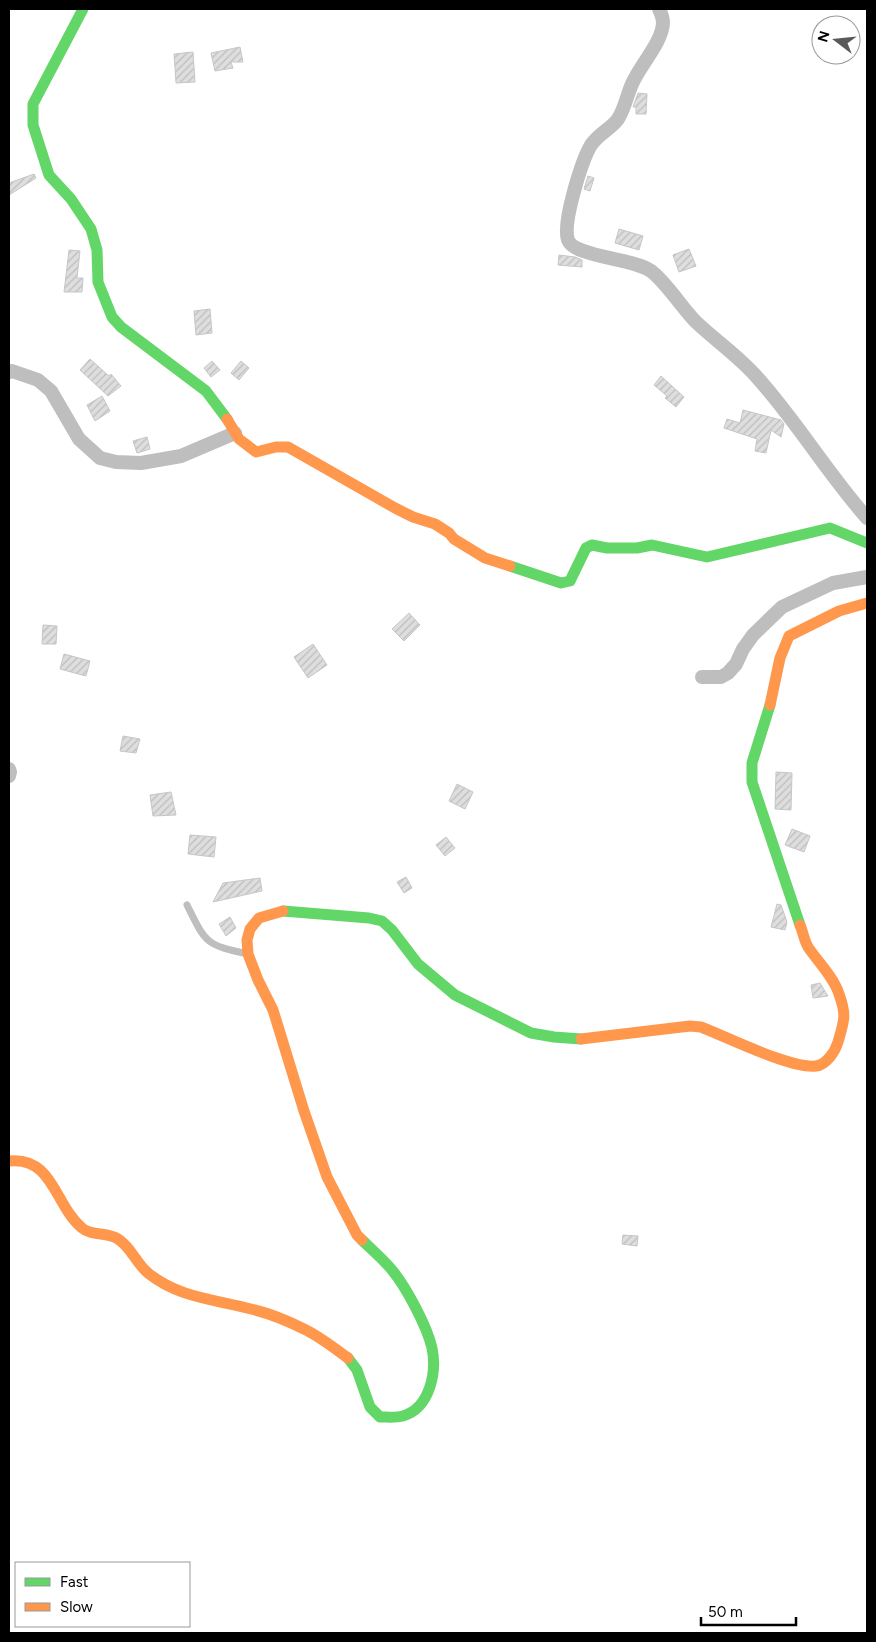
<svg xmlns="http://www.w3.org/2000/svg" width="876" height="1642" viewBox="0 0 876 1642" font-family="Figtree,sans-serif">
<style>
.building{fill:url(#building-hatch);stroke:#c6c6c6}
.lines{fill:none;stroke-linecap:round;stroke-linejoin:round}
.lane{stroke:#bebebe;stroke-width:7}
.street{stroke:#bebebe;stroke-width:14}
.fast{stroke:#63d668;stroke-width:11}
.slow{stroke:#ff974d;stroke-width:11}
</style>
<defs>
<pattern id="building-hatch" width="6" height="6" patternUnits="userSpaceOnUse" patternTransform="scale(1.25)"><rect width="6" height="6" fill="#dedede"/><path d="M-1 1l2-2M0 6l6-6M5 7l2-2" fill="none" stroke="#bdbdbd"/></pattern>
</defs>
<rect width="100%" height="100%" fill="#fff"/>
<!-- building -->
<path class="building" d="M240 47 243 62H231L233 68 215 71 211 53Z
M193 52 195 82 176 83 174 54Z
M638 93 647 94 646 114H636V107H633Z
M34 174 36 178 9 195V183Z
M588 176 594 178 590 191 584 189Z
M619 229 643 236 639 250 615 243Z
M689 249 696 266 679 272 673 255Z
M69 250 80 251 77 278H83L82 292H64Z
M559 255 575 257 582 260V267L558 265Z
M210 309 212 333 196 335 194 311Z
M90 359 109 376 111 374 121 386 108 396 80 370Z
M212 361 220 370 211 377 204 368Z
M241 361 249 368 239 380 231 373Z
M661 376 684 397 676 407 665 398 667 396 654 385Z
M102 396 110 411 95 421 87 405Z
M743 410 781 420 784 424 781 437 771 430 766 453 755 451 757 439 724 428 727 419 740 423Z
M147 437 150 449 137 453 133 441Z
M409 613 420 625 404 641 392 629Z
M43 625 57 626 56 644H42Z
M313 644 327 665 308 678 294 657Z
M64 654 90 661 86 676 60 669Z
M123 736 140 739 136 753 120 751Z
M776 772 792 773 791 810 775 809Z
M457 784 473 792 465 809 449 801Z
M171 792 176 815 153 816 150 795Z
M792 829 810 836 804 852 785 845Z
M190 835 216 837 214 857 188 854Z
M446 837 455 848 445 856 436 845Z
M406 877 412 888 404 893 397 882Z
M260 878 262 891 213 902 223 883Z
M777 904 781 905 787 922 785 930 771 927Z
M230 917 236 928 226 936 219 924Z
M820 983 828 996 813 998 811 985Z
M623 1235 638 1236 637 1246 622 1244Z"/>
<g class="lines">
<!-- lane -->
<path class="lane" d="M187 905C206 943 205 945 248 954"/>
<!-- street -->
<path class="street" d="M659 9C661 13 663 18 663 23 662 43 640 65 632 84 627 95 625 108 618 119 611 129 599 133 591 145 582 160 562 223 568 240 574 257 633 258 651 271 666 282 682 308 696 322 715 340 737 355 755 375 796 420 827 473 867 518
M9 372 12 371 38 380 51 391 79 439 100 458 116 462 141 463 181 456 235 433
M702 677H721L728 673 736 664 743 649 753 635 782 607 833 583 867 577
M9 769 10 772 9 776"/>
<!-- fast -->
<path class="fast" d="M83 9 33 104V125L49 175 71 199 91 229 97 250 98 282 112 317 121 327 206 391 227 419
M510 566 561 583 570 581 586 548 592 545 607 548H637L652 545 707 557 830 528 867 543
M770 705 752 763V782L800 925
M283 911 369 918 382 921 392 930 418 964 455 995 531 1033 554 1037 581 1039
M348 1358 357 1370 370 1407 380 1417C387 1417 396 1418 403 1416 430 1408 437 1372 432 1348 427 1326 406 1287 392 1270 383 1259 371 1249 362 1240"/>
<!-- slow -->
<path class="slow" d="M227 419 239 439 256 452 276 447H288L395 508 413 517 435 524 449 533 454 539 485 558 510 566
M770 705 780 658 789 636 839 611 867 603
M283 911 259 918 250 929 247 940 248 954 258 980 273 1010 304 1111 327 1177 357 1235 362 1240
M581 1039 690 1026 701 1027C727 1037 791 1069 816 1066 826 1065 835 1052 838 1042 844 1021 847 1016 839 994 833 976 818 962 808 947 804 940 803 932 800 925
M9 1161C53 1156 55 1206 82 1228 91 1236 108 1232 118 1239 131 1247 136 1263 148 1273 179 1298 214 1299 251 1309 268 1313 288 1321 304 1329 319 1336 334 1348 348 1358"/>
</g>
<!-- border -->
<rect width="876" height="1642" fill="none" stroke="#000000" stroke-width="20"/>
<!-- legend -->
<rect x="15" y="1562" width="175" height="65" fill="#ffffff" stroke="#999999"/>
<rect x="25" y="1578" width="25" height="8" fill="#63d668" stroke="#999999"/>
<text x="60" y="1587" font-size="15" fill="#000000">Fast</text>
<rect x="25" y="1603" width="25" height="8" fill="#ff974d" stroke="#999999"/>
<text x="60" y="1612" font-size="15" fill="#000000">Slow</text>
<!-- north arrow -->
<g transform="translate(836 40) rotate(286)"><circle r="24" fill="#ffffff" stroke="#999999"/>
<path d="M0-4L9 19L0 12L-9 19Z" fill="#595959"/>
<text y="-8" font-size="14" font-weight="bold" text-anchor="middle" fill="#000000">N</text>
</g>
<!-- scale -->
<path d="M701 1617v8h95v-8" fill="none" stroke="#000000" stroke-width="2.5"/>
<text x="708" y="1617" font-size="15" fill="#000000" stroke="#ffffff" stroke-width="4" paint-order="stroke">50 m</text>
</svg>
